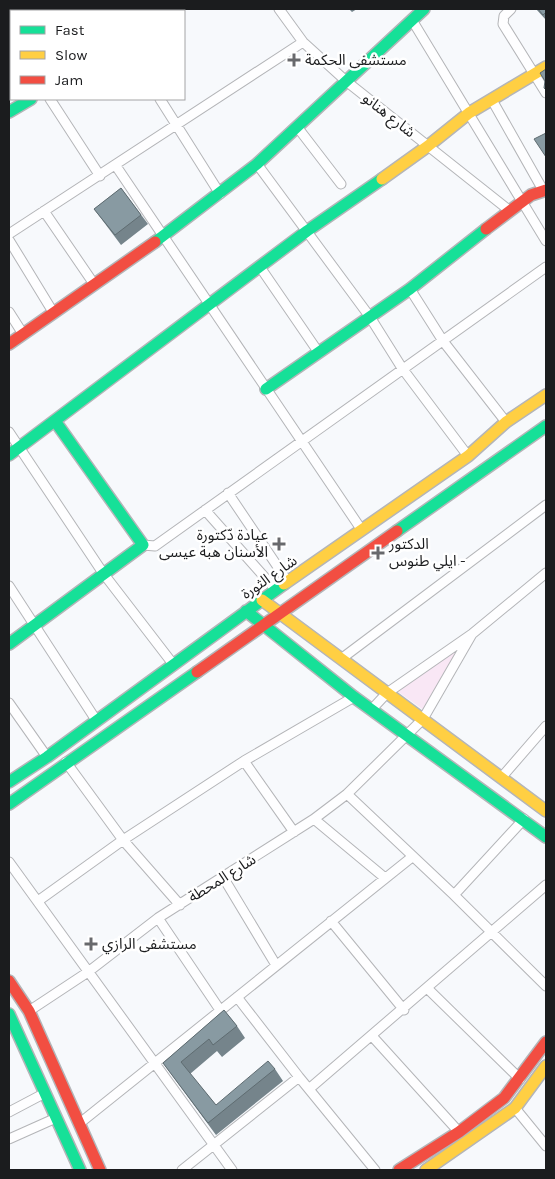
<svg xmlns="http://www.w3.org/2000/svg" width="555" height="1179" viewBox="0 0 555 1179" font-family="Karla,'Noto Sans Arabic',sans-serif">
<style>
.green{fill:#f9e7f5}
.lines{fill:none;stroke-linecap:round;stroke-linejoin:round}
.street-casing{stroke:#b4b5b8;stroke-width:11}
.fast-casing{stroke:#b4b5b8;stroke-width:14}
.slow-casing{stroke:#b4b5b8;stroke-width:14}
.jam-casing{stroke:#b4b5b8;stroke-width:14}
.street{stroke:#fefeff;stroke-width:9}
.fast{stroke:#16e098;stroke-width:11}
.slow{stroke:#ffcf43;stroke-width:11}
.jam{stroke:#f24e42;stroke-width:11}
.wall{fill:#75848b}
.building{fill:#889aa2;stroke:#5f6c71}
.poi-dot{fill:#68696c;stroke:#fff;stroke-width:2}
.labels{text-anchor:middle;stroke-width:5;stroke-linejoin:round;paint-order:stroke}
.poi-label{font-size:15px;fill:#1b1c1e;stroke:#fff;text-anchor:start}
.street-label{font-size:15px;fill:#1b1c1e;stroke:#fff}
</style>
<rect width="100%" height="100%" fill="#f7f9fc"/>
<!-- green -->
<path class="green" d="M9 9H67L63 11H11V47L9 48Z
M464 644 425 711 397 691Z"/>
<g class="lines">
<!-- street casing -->
<g class="street-casing">
<path id="street" d="M279 9 303 42 346 81 510 211
M511 9 504 16 503 24 546 93
M412 20 546 241
M50 99 100 176
M160 99 220 194
M492 100 543 190
M298 128 341 184
M257 164 370 317 402 368 468 456
M116 166 361 529
M44 211 94 284
M9 234 303 42
M9 240 53 312
M260 267 319 353
M410 289 443 341 506 422
M9 312 23 334
M9 432 103 573 173 664
M228 493 288 582
M205 510 276 590
M143 545 155 546 546 267
M9 586 96 720
M341 659 546 505
M9 703 47 757
M372 709 387 693 472 634 546 573
M244 761 294 832
M66 762 123 840 180 905
M501 778 546 726
M347 794 454 895 546 986
M314 819 385 878
M9 862 232 1170
M223 877 276 965
M454 895 524 819
M38 901 123 840 244 761 354 697
M158 918 220 1010
M331 921 404 1010
M428 989 520 1079
M237 997 299 1077 375 1170
M29 1011 88 972 158 918 314 819 347 794 423 719 472 634
M372 1036 459 1132
M309 1089 546 885
M515 1108 546 1146
M9 1112 45 1093
M80 1123 412 857
M9 1139 56 1118
M182 1170 299 1077"/>
</g>
<!-- fast casing -->
<g class="fast-casing">
<path id="fast" d="M96 11 100 9
M159 11 162 9
M9 67 11 66
M9 89 11 87
M9 112 31 99
M155 242 257 164 424 9
M266 389 410 289 486 229
M9 455 307 231 382 179
M397 531 546 426
M246 611 354 697 546 837
M9 644 143 545 55 421
M9 782 47 757 284 584
M9 804 197 672
M9 1014 80 1170"/>
</g>
<!-- slow casing -->
<g class="slow-casing">
<path id="slow" d="M382 179 428 146 469 113 546 67
M284 584 468 456 506 422 546 395
M262 600 546 811
M426 1170 515 1108 546 1066"/>
</g>
<!-- jam casing -->
<g class="jam-casing">
<path id="jam" d="M129 11 134 9
M486 229 531 195 546 190
M9 344 155 242
M197 672 397 531
M9 981 29 1011 100 1170
M399 1170 459 1132 504 1098 546 1042"/>
</g>
<!-- street -->
<use href="#street" class="street"/>
<!-- fast -->
<use href="#fast" class="fast"/>
<!-- slow -->
<use href="#slow" class="slow"/>
<!-- jam -->
<use href="#jam" class="jam"/>
</g>
<!-- wall -->
<path class="wall" d="M349 9H357L352 12Z
M536 9H546V20Z
M121 188 148 224 121 245 94 209Z
M224 1010 237 1026 245 1038 222 1057 217 1051 190 1074 216 1105 275 1069 283 1081 216 1135 163 1063Z"/>
<!-- building -->
<path class="building" d="M538 9H546V12L543 15Z
M546 69V90L544 88 545 81 540 73Z
M546 133V157L534 139Z
M121 188 141 215 115 235 94 209Z
M224 1010 237 1026 213 1045 209 1039 181 1062 216 1105 268 1061 275 1069 208 1123 163 1063Z"/>
<!-- markers -->
<g class="poi-dot">
<path d="M291.5 52.5h5v5h5v5h-5v5h-5v-5h-5v-5h5z"/>
<path d="M276.5 536.5h5v5h5v5h-5v5h-5v-5h-5v-5h5z"/>
<path d="M375.5 545.5h5v5h5v5h-5v5h-5v-5h-5v-5h5z"/>
<path d="M88.5 936.5h5v5h5v5h-5v5h-5v-5h-5v-5h5z"/>
</g>
<g class="labels">
<!-- poi labels -->
<g class="poi-label">
<text x="305" y="65">مستشفى الحكمة</text>
<text x="268" y="540" text-anchor="end">عيادة دّكتورة<tspan x="268" dy="17">الأسنان هبة عيسى</tspan></text>
<text x="389" y="549">الدكتور<tspan x="389" dy="17">ايلي طنوس -</tspan></text>
<text x="102" y="949">مستشفى الرازي</text>
</g>
<!-- street labels -->
<g class="street-label">
<text transform="translate(389 115) rotate(38)" y="5">شارع هنانو</text>
<text transform="translate(269 577) rotate(-35)" y="5">شارع الثورة</text>
<text transform="translate(222 878) rotate(-32)" y="5">شارع المحطة</text>
</g>
</g>
<!-- border -->
<rect width="555" height="1179" fill="none" stroke="#1b1c1e" stroke-width="20"/>
<!-- legend -->
<rect x="10" y="10" width="175" height="90" fill="#ffffff" stroke="#a4a4a5"/>
<rect x="20" y="26" width="25" height="8" fill="#16e098" stroke="#a4a4a5"/>
<text x="55" y="35" font-size="15" fill="#1b1c1e">Fast</text>
<rect x="20" y="51" width="25" height="8" fill="#ffcf43" stroke="#a4a4a5"/>
<text x="55" y="60" font-size="15" fill="#1b1c1e">Slow</text>
<rect x="20" y="76" width="25" height="8" fill="#f24e42" stroke="#a4a4a5"/>
<text x="55" y="85" font-size="15" fill="#1b1c1e">Jam</text>
</svg>
